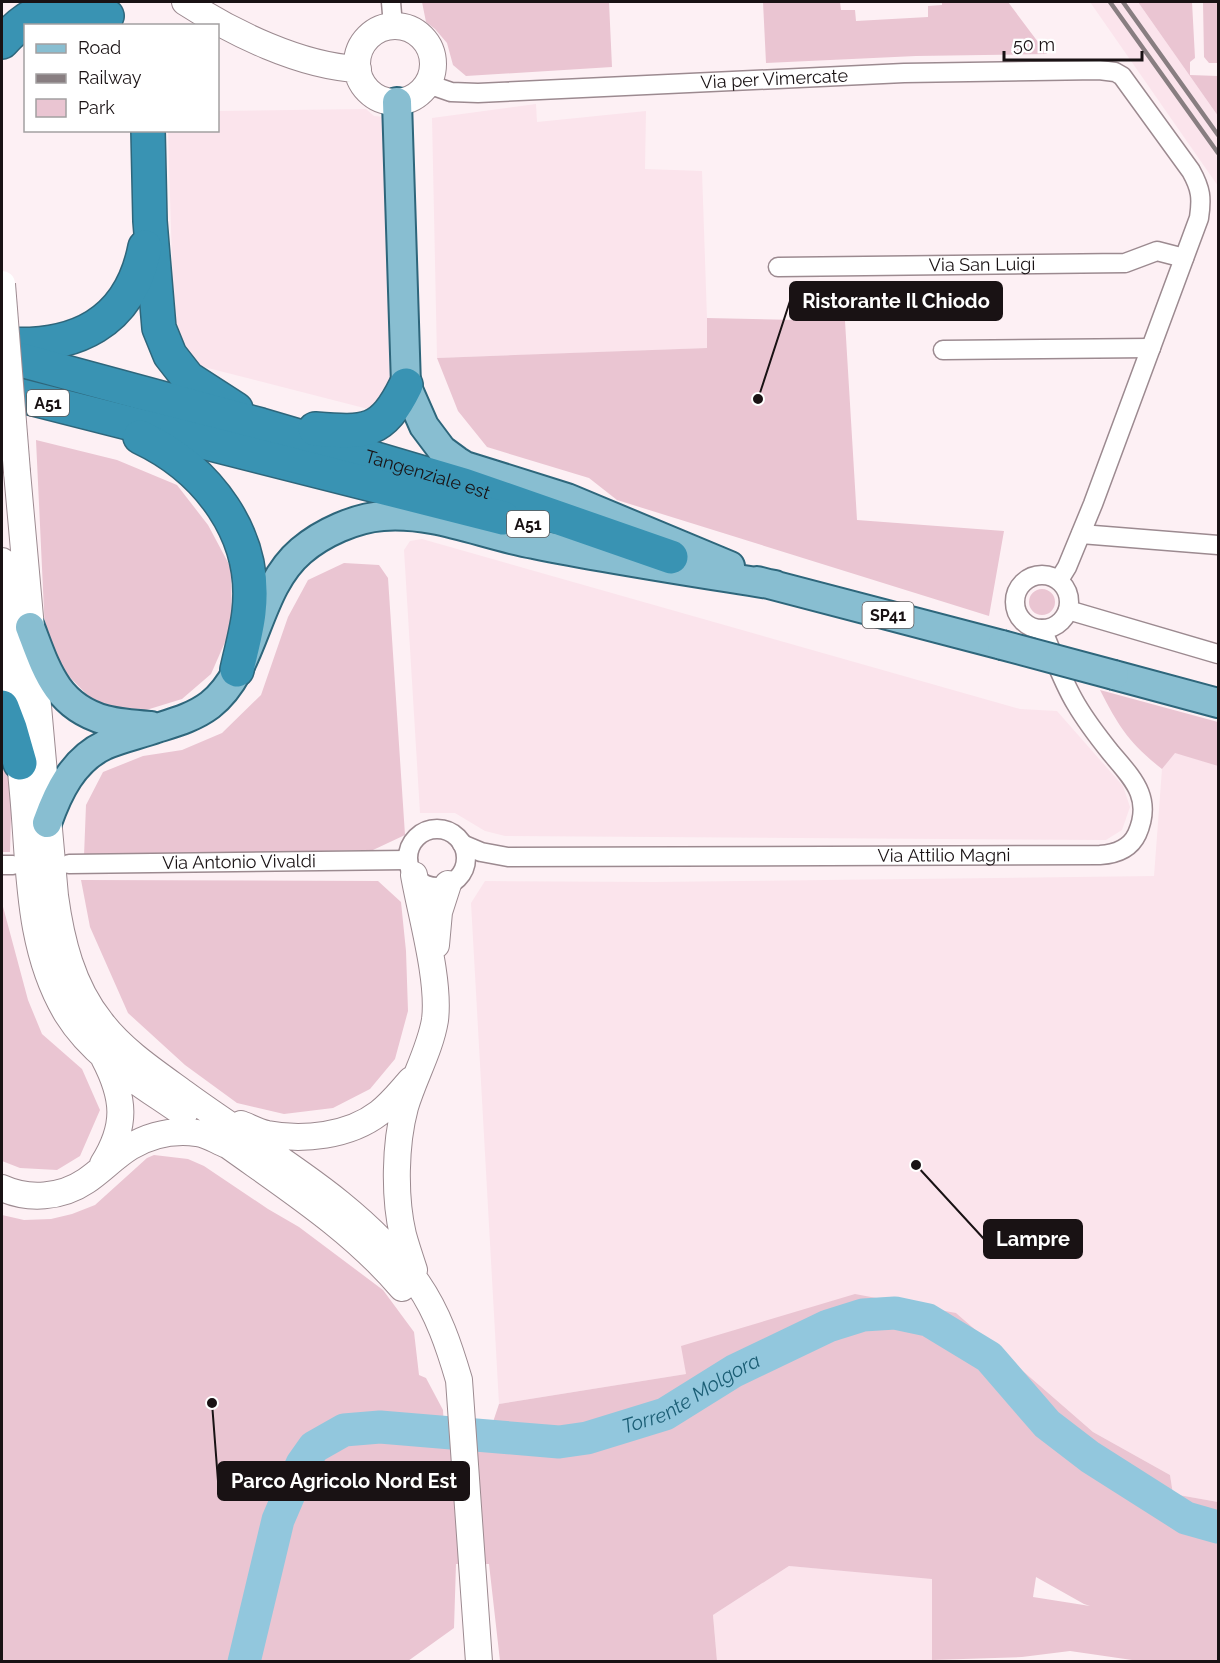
<svg xmlns="http://www.w3.org/2000/svg" width="1220" height="1663" viewBox="0 0 1220 1663" font-family="Raleway,sans-serif">
<style>
.built{fill:#fbe4ec}
.green{fill:#eac5d2;fill-rule:evenodd}
.lines{fill:none;stroke-linecap:round;stroke-linejoin:round}
.river{stroke:#92c7dd;stroke-width:33}
.street-casing{stroke:#9c8a90;stroke-width:21}
.secondary-casing{stroke:#9c8a90;stroke-width:28}
.primary-casing{stroke:#2e667b;stroke-width:32}
.highway-casing{stroke:#2e667b;stroke-width:36}
.street{stroke:#fff;stroke-width:18}
.secondary{stroke:#fff;stroke-width:26}
.primary{stroke:#88bed1;stroke-width:28}
.highway{stroke:#3993b3;stroke-width:33}
.rail{stroke:#887e81;stroke-width:4.5}
.secondary-bridge-casing{stroke:#9c8a90;stroke-width:28;stroke-linecap:butt}
.primary-bridge-casing{stroke:#2e667b;stroke-width:32;stroke-linecap:butt}
.secondary-bridge{stroke:#fff;stroke-width:26}
.primary-bridge{stroke:#88bed1;stroke-width:28}
.labels{text-anchor:middle;stroke-width:6;stroke-linejoin:round;paint-order:stroke}
.shield{fill:#fff;stroke:#5e595a;stroke-width:1.5}
.shield-label{font-size:16px;font-weight:bold;fill:#191214}
.street-label{font-size:18px;fill:#191214;stroke:#fff}
.water-label{font-size:20px;font-style:italic;fill:#1b5e75;stroke:#fff}
.leader{fill:none;stroke:#191214;stroke-width:2}
.callout-dot{fill:#191214;stroke:#fff;stroke-width:2}
.callout{fill:#191214;stroke:#191214;stroke-width:2}
.callout-label{font-size:20px;text-anchor:middle;font-weight:bold;fill:#fff}
</style>
<rect width="100%" height="100%" fill="#fdf0f4"/>
<!-- built -->
<path class="built" d="M1090 2H1138L1218 116V186Z
M536 104 537 122 646 111 645 169 702 171 708 348 437 358 432 118Z
M366 109 374 116 384 117 392 388 381 400 368 409 196 365 175 337 174 326 168 131 218 130V111Z
M422 539 1020 709 1057 711 1123 786 1130 807 1122 830 1106 840 505 836 485 831 455 813H420L404 550 410 541Z
M1175 752 1218 766V1502L1173 1494 1170 1475 1093 1432 956 1313 682 1346 686 1374 499 1404 471 903 485 881 655 882 1154 876 1162 769Z
M789 1566 932 1578V1661H717L713 1615Z"/>
<!-- green -->
<path class="green" d="M422 2H609L612 67 466 76 453 65 447 43 435 29 426 22Z
M763 2H840L841 10H855L856 21 928 17V6L942 5V2H1008L1047 54 916 56 766 63Z
M1138 2H1192L1195 58 1190 62V75L1218 76V116Z
M1203 2H1218V63H1209L1204 57Z
M707 318 845 321 857 520 1004 531 989 616 617 500 589 478 487 447 458 411 437 358 707 348Z
M36 440 117 460 177 485 208 525 231 568 232 626 211 674 182 699 143 711 102 710 46 653Z
M344 563 379 565 388 578 405 835 373 850 84 856 86 805 103 772 143 756 182 750 222 733 261 695 288 617 308 580Z
M1029 602a13 13 0 1 1 26 0a13 13 0 1 1-26 0Z
M1100 690 1218 722V766L1175 753 1162 769C1129 743 1119 727 1100 690Z
M2 767 12 778 10 852H2Z
M81 880 378 881 401 902 406 951 408 1011 395 1059 370 1089 333 1108 284 1114 237 1103 185 1065 128 1013 90 927Z
M2 903 28 1000 42 1034 82 1069 100 1110 80 1156 57 1170 20 1168 2 1161Z
M154 1155 188 1159 204 1166 268 1209 299 1227 383 1290 414 1332 419 1375 426 1378 443 1410 444 1428 479 1438 488 1437 499 1404 686 1374 681 1346 855 1294 956 1313 1093 1432 1170 1475 1173 1494 1218 1502V1661H1139L1070 1651 1022 1657 932 1660V1579L789 1566 713 1615 717 1661H500L489 1564H456L454 1628 408 1661 2 1662V1215L24 1220 51 1219 72 1214 95 1205 147 1158ZM1036 1577 1084 1604 1090 1606 1033 1597Z"/>
<g class="lines">
<!-- river -->
<path class="river" id="s1" d="M244 1662 278 1520 302 1464 314 1447 344 1430 380 1427 559 1442 587 1438 665 1414 734 1371 828 1326 863 1315 895 1313 928 1320 989 1357 1047 1424 1090 1457 1186 1518 1218 1527"/>
<!-- street casing -->
<g class="street-casing">
<g id="street">
<path d="M391 2 393 26"/>
<path id="s2" d="M428 84 451 92 478 93 904 73 1099 70 1115 72 1122 76 1191 171C1201 189 1202 198 1199 218L1093 504 1067 567 1059 580"/>
<path id="s3" d="M778 267 1125 263 1157 251 1184 258"/>
<path d="M943 350 1151 348"/>
<path d="M1081 534 1218 545"/>
<circle cx="1042" cy="602" r="27"/>
<path d="M1068 610 1218 654"/>
<circle cx="437" cy="858" r="29"/>
<path id="s4" d="M462 844 481 852 508 857 1100 855C1116 854 1130 849 1137 834 1153 798 1133 779 1111 753 1099 738 1086 721 1076 704 1062 681 1053 654 1042 629"/>
<path id="s5" d="M69 864 408 860"/>
<path d="M2 865H13"/>
</g>
</g>
<!-- secondary casing -->
<g class="secondary-casing">
<path id="secondary" d="M185 2C233 33 300 66 358 69
M357 64a38 38 0 1 1 76 0a38 38 0 1 1-76 0Z
M17 472 55 896C61 940 72 986 101 1022 122 1050 155 1072 184 1093 264 1152 359 1201 418 1284 438 1313 449 1346 459 1380L479 1662
M2 561C9 639 16 716 23 793 30 868 27 948 67 1014 95 1059 143 1085 184 1114
M414 875C421 915 440 980 435 1020 430 1050 414 1077 405 1107 395 1144 394 1197 403 1235 406 1246 410 1258 414 1270
M436 945 439 912 448 884
M241 1124C249 1127 258 1132 267 1134 303 1141 349 1136 379 1113 391 1104 401 1091 411 1080
M229 1146C289 1189 354 1231 402 1288
M103 1164C127 1126 125 1098 104 1058
M2 1188C28 1200 61 1198 86 1181 101 1171 114 1157 130 1147 150 1135 174 1130 197 1133 207 1134 217 1141 227 1145"/>
</g>
<!-- primary casing -->
<g class="primary-casing">
<path id="primary" d="M397 102 406 385 424 426 442 450 457 461 465 466 567 498 730 566
M757 581 1002 645
M30 627C46 669 56 706 105 720 120 724 136 725 151 726
M1114 675 1218 703
M47 823C58 792 73 760 105 745 121 738 140 734 157 728 176 722 194 717 210 705 256 669 255 590 301 551 322 533 355 518 383 516 436 512 483 535 534 544 613 560 694 572 775 585"/>
</g>
<!-- highway casing -->
<g class="highway-casing">
<g id="highway">
<path d="M2 42C39 2 57 5 107 16"/>
<path d="M148 130 150 221 159 328 170 355 188 378 236 409"/>
<path d="M2 344C75 349 130 324 145 247"/>
<path id="s6" d="M2 355 261 425 464 485 671 557"/>
<path d="M2 391 503 518"/>
<path d="M315 429C366 433 382 434 406 385"/>
<path d="M140 437C208 469 258 535 249 612 247 631 241 651 237 670"/>
<path d="M2 707 10 728 20 763"/>
</g>
</g>
<!-- street -->
<use href="#street" class="street"/>
<!-- secondary -->
<use href="#secondary" class="secondary"/>
<!-- primary -->
<use href="#primary" class="primary"/>
<!-- highway -->
<use href="#highway" class="highway"/>
<!-- rail -->
<path class="rail" d="M1110 2 1218 153
M1123 2 1218 135"/>
<!-- secondary-bridge casing -->
<g class="secondary-bridge-casing">
<path id="secondary-bridge" d="M2 284 17 472"/>
</g>
<!-- primary-bridge casing -->
<g class="primary-bridge-casing">
<path id="primary-bridge" d="M1002 645 1114 675"/>
</g>
<!-- secondary-bridge -->
<use href="#secondary-bridge" class="secondary-bridge"/>
<!-- primary-bridge -->
<use href="#primary-bridge" class="primary-bridge"/>
</g>
<g class="labels">
<!-- shield labels -->
<g class="shield">
<rect x="27" y="390" width="42" height="26" rx="4.5"/>
<rect x="507" y="511" width="42" height="26" rx="4.5"/>
<rect x="862.5" y="602" width="51" height="26" rx="4.5"/>
</g>
<g class="shield-label">
<text x="48" y="409">A51</text>
<text x="528" y="530">A51</text>
<text x="888" y="621">SP41</text>
</g>
<!-- street labels -->
<g class="street-label">
<text dy="6" stroke="none"><textPath href="#s2" startOffset="348">Via per Vimercate</textPath></text>
<text dy="6" stroke="none"><textPath href="#s3" startOffset="204">Via San Luigi</textPath></text>
<text dy="6" stroke="none"><textPath href="#s6" startOffset="442">Tangenziale est</textPath></text>
<text dy="6" stroke="none"><textPath href="#s4" startOffset="484">Via Attilio Magni</textPath></text>
<text dy="6" stroke="none"><textPath href="#s5" startOffset="170">Via Antonio Vivaldi</textPath></text>
</g>
<!-- water labels -->
<g class="water-label">
<text dy="7" stroke="none"><textPath href="#s1" startOffset="620">Torrente Molgora</textPath></text>
</g>
</g>
<!-- callouts -->
<path class="leader" d="M758 399L790 301M916 1165L984 1239M212 1403L218 1481"/>
<g class="callout-dot">
<circle cx="758" cy="399" r="6"/>
<circle cx="916" cy="1165" r="6"/>
<circle cx="212" cy="1403" r="6"/>
</g>
<g class="callout">
<rect x="790" y="282" width="212" height="38" rx="6"/>
<rect x="984" y="1220" width="98" height="38" rx="6"/>
<rect x="218" y="1462" width="251" height="38" rx="6"/>
</g>
<g class="callout-label">
<text x="896" y="308">Ristorante Il Chiodo</text>
<text x="1033" y="1246">Lampre</text>
<text x="344" y="1488">Parco Agricolo Nord Est</text>
</g>
<!-- border -->
<rect width="1220" height="1663" fill="none" stroke="#191214" stroke-width="6"/>
<!-- legend -->
<rect x="24" y="24" width="195" height="108" fill="#ffffff" stroke="#a3a0a1" stroke-width="1.5"/>
<rect x="36" y="44" width="30" height="9" fill="#88bed1" stroke="#a3a0a1" stroke-width="1.5"/>
<text x="78" y="54" font-size="18" fill="#191214">Road</text>
<rect x="36" y="74" width="30" height="9" fill="#887e81" stroke="#a3a0a1" stroke-width="1.5"/>
<text x="78" y="84" font-size="18" fill="#191214">Railway</text>
<rect x="36" y="99" width="30" height="18" fill="#eac5d2" stroke="#a3a0a1" stroke-width="1.5"/>
<text x="78" y="114" font-size="18" fill="#191214">Park</text>
<!-- scale -->
<path d="M1004 51v9h138v-9" fill="none" stroke="#191214" stroke-width="3"/>
<text x="1013" y="51" font-size="18" fill="#191214" stroke="#ffffff" stroke-width="4.5" paint-order="stroke">50 m</text>
</svg>
